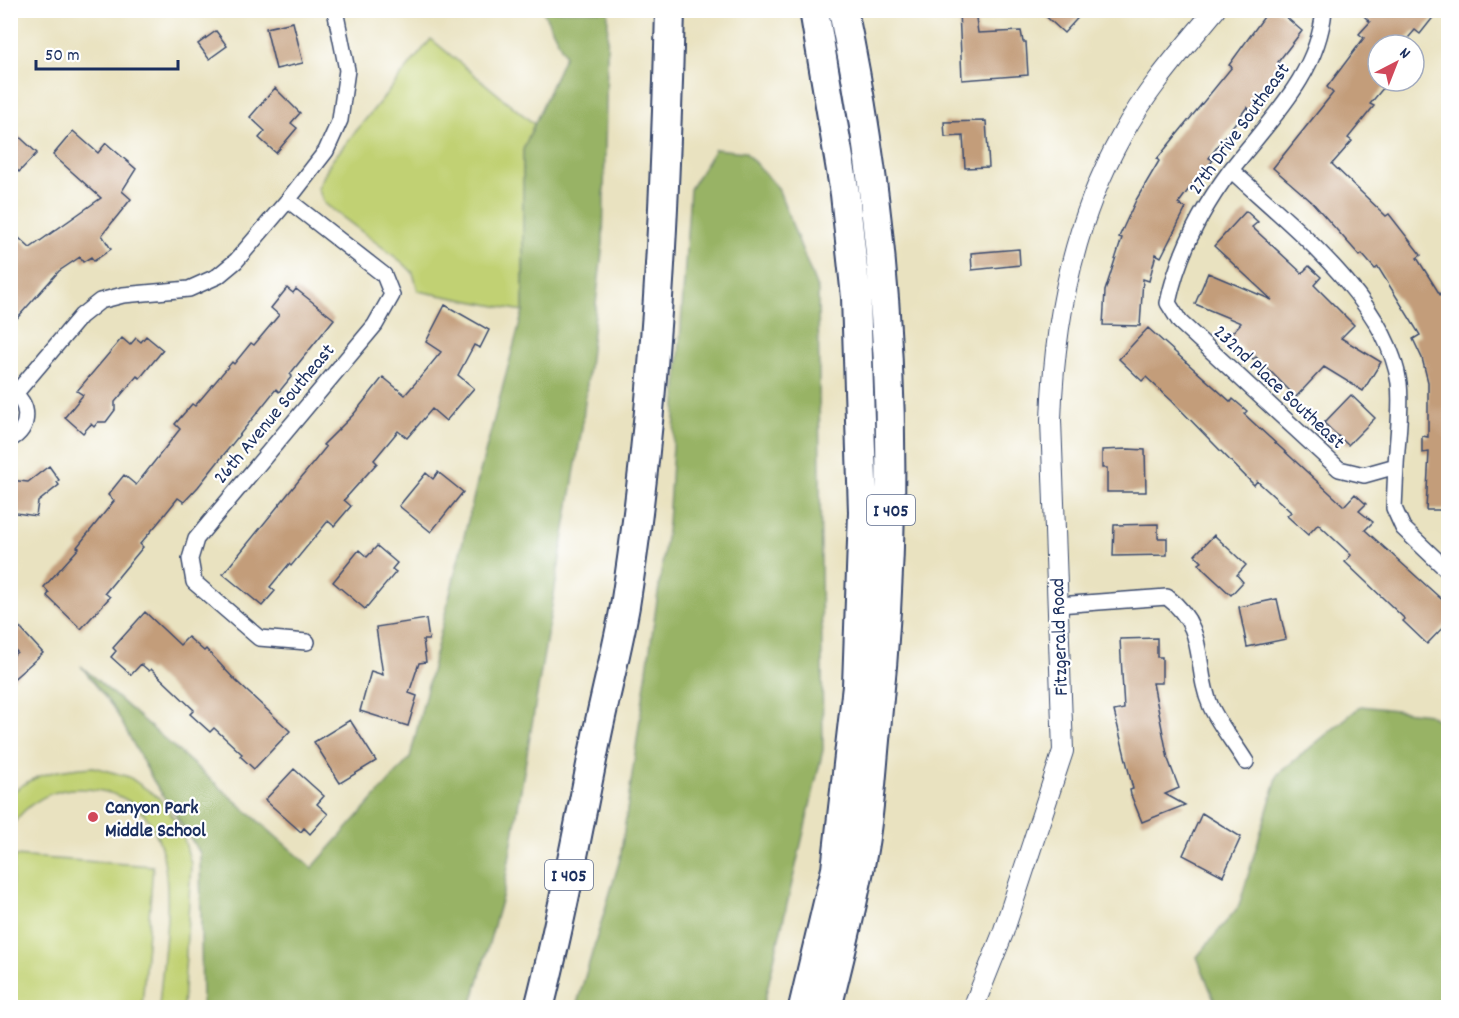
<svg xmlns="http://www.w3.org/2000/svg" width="1459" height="1018" viewBox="0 0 1459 1018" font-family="Dekko,sans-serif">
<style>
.green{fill:#c1d173;stroke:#6e8068;stroke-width:1.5}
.forest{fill:#98b365;stroke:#5a7162;stroke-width:1.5}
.building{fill:#c39d7a}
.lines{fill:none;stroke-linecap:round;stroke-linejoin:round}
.minor-casing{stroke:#3a4a6d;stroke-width:18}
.tertiary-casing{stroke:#3a4a6d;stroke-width:22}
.motorway-casing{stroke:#3a4a6d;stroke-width:32}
.minor{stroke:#fff;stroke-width:15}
.tertiary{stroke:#fff;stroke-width:20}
.motorway{stroke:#fff;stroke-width:28}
.poi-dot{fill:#d1495b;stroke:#fff;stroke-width:2}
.labels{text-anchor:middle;stroke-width:4.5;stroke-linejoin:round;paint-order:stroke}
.shield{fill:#fff;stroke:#5f6d8e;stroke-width:1.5}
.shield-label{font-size:18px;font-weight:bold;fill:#1b2f5e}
.street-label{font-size:20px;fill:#1b2f5e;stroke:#fff}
.poi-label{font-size:20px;font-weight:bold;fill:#1b2f5e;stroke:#fff;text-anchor:start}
</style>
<rect width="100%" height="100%" fill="#fff"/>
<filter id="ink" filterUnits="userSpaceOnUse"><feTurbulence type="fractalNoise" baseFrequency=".0167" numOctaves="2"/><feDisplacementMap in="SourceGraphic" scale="12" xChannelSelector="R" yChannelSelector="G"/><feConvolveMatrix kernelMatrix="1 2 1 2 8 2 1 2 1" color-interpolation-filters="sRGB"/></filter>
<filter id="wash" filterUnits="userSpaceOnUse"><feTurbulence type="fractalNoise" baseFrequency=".008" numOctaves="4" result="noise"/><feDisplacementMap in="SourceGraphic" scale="24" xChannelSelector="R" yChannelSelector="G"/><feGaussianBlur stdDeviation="1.35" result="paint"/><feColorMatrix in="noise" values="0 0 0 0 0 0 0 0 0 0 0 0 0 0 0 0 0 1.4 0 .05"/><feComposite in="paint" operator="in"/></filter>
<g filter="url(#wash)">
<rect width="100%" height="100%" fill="#e9e2c0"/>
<!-- green -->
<path class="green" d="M431 39 534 124 523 150V311L418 291 413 273 403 263 324 203 318 188 330 163Z
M94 767 129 777 159 798 181 828 191 864 183 1007H159C164 933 197 793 84 789 54 787 27 802 11 827V794C35 772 62 769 94 767Z
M14 856 153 866 142 1007H11L10 908Z"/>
<!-- forest -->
<path class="forest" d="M543 11H608L603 243 582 428 504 890 471 1007H202L200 853 153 780 115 710 81 666 312 868 410 758 478 479 523 311V150L565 55Z
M715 149 745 152 778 188 818 291 823 750 763 1007H576L620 859 668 523 690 189Z
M1361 706 1429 714 1448 728V962L1446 966 1448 971V1007H1217L1197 957 1239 906 1278 774Z"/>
<g id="blocks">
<!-- building -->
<path class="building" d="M959 10H975L978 33 1021 31 1023 42H1026L1028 75 962 80Z
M1039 10H1085L1064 33Z
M1269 10H1278L1302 31 1278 62 1285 69 1261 98 1265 101 1255 114 1247 107 1209 158 1213 160 1204 172 1202 171 1178 204 1186 208 1161 257 1156 254 1149 281 1143 279 1140 326 1103 325 1105 291 1122 238 1119 237 1136 200 1159 161 1157 159 1232 67 1229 65Z
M1358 10H1439L1420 34 1415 30 1402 45H1378V81H1389L1370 104 1374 106 1348 138 1352 141 1332 164 1386 216 1389 214 1421 255 1417 258 1449 309V510H1426L1429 452 1422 453V436L1428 437V382L1422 358 1413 339 1420 335 1378 267 1375 269 1362 254 1360 256 1312 202 1273 168 1333 93 1327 87 1364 38 1359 34 1370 22Z
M293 22 303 63 276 69 266 28Z
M216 31 227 46 209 59 198 44Z
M275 88 300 113 291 123 297 128 276 153 259 138 265 131 250 117Z
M986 121 989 167 965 168 963 136 945 137 944 122Z
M10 128 37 153 19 172 10 163Z
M73 131 98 153 106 143 136 169 122 191 131 199 102 235 111 249 94 261 91 257 83 262 80 257 59 271 10 326V230L30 248 101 198 53 155Z
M1246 211 1258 222 1252 227 1302 273 1309 266 1321 277 1314 285 1354 325 1341 338 1381 362 1363 391 1324 367 1296 397 1256 357 1253 359 1229 336 1241 323 1195 304 1208 273 1272 300 1214 246Z
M1019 249 1020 265 972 270 971 253Z
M287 288 293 293 296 289 334 319 290 374 292 376 279 392 276 389 198 487 184 502 178 498 158 523 140 544 143 547 105 593 110 597 81 629 47 596 49 593 44 587 79 548 77 547 114 501 108 495 124 475 136 485 180 429 175 424 192 404 195 406 232 362 234 364 251 343 254 345 279 315 271 308Z
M445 305 489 330 480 348 474 345 458 375 474 388 446 421 432 409 407 438 398 431 374 460 377 463 344 500 351 506 334 526 328 521 291 566 289 564 270 587 275 591 262 606 223 574 326 447 323 445 353 415 383 377 405 395 423 374 441 352 426 342Z
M1148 328 1231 402 1233 399 1247 411 1244 414 1344 506 1355 494 1366 504 1359 511 1373 522 1365 530 1449 606V621L1427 644 1403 621 1405 619 1345 562 1351 555 1318 524 1308 535 1287 516 1291 512 1257 481 1254 485 1172 401 1146 377 1142 381 1119 359Z
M146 336 163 350 140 378 137 376 115 402V410L106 422H98L94 427 91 424 83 433 65 417 83 395 77 391 122 338 130 345 136 338 141 342Z
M1351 395 1375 418 1348 445 1324 423Z
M1128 449 1145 450 1146 492H1107V468H1102V450Z
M49 466 59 480 57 482 59 485 38 502 36 516 10 512V480L28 482Z
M438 472 463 492 431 532 399 506 426 473 433 479Z
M1158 524V538H1167V555L1113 556 1114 525Z
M1214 535 1246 565 1237 575 1243 582 1231 595 1204 570 1199 564 1202 562 1195 555Z
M377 546 397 563 392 569 396 572 365 609 333 582 359 550 367 557Z
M1277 599 1286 639 1247 647 1239 607Z
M145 612 180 645 188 637 204 651 206 649 236 681 290 731 254 769 240 756 242 754 214 728 210 732 190 714 194 710 151 669 149 671 141 664 131 675 111 657 116 651 113 648Z
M10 617 43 653 10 682V658L17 652 10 645Z
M426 619 429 640H423L426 662 419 663 409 693 417 696 408 726 360 711 371 671 383 675 376 627Z
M1157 638V657H1162V683H1153L1168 759 1179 788 1165 794 1185 805 1142 822 1131 795 1130 790 1133 789 1114 711 1124 709 1120 639Z
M350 720 376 761 340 783 314 742Z
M294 769 324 796 317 804 328 814 310 834 304 828 301 832 265 800Z
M1202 813 1241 837 1223 876 1183 855Z"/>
</g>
</g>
<g filter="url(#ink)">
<use href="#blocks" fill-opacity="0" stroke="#3a4a6d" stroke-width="1.5"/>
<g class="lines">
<!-- minor casing -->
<g class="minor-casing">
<path id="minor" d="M1324 10C1318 76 1268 121 1230 171 1201 210 1178 255 1168 303L1180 322 1339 469 1364 475 1396 466 1394 508 1403 528 1448 571
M1231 170C1290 225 1387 299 1399 383 1402 410 1397 440 1396 466
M288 200 384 275 392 295 375 325 196 539 190 559 194 582 259 638 307 642
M10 392C31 401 31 430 10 439
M15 394 81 316 100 301 123 295 189 289 218 276 236 261 288 200 326 151 340 120 347 70 335 10
M1058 605 1167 597C1209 629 1193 666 1211 707 1220 726 1235 744 1246 762"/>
</g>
<!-- tertiary casing -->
<g class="tertiary-casing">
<path id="tertiary" d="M973 1008 1003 933 1063 751 1051 420C1054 322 1074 221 1122 135 1147 89 1182 50 1215 10"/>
</g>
<!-- motorway casing -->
<g class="motorway-casing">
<path id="motorway" d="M539 1008C562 919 578 829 596 740 605 695 617 651 625 606 656 409 665 209 670 10
M803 1008 836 869 857 686 863 512 856 297 845 194 814 10
M827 1008C839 960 851 913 860 865 870 817 872 767 877 719 902 483 892 243 843 10"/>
</g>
<!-- minor -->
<use href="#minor" class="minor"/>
<!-- tertiary -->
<use href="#tertiary" class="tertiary"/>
<!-- motorway -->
<use href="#motorway" class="motorway"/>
</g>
</g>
<!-- markers -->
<circle class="poi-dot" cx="93" cy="817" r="6"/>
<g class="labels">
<!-- shield labels -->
<g class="shield">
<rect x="867" y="495" width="48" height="30" rx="4.5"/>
<rect x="545" y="860" width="48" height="30" rx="4.5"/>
</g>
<g class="shield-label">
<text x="891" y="516">I 405</text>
<text x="569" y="881">I 405</text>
</g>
<!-- street labels -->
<g class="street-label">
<text transform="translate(1238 128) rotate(-54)" y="7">27th Drive Southeast</text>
<text transform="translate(1280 386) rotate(43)" y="7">232nd Place Southeast</text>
<text transform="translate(273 413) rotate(-50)" y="7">26th Avenue Southeast</text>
<text transform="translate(1058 637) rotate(-92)" y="7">Fitzgerald Road</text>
</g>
<!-- poi labels -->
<g class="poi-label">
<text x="105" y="813">Canyon Park<tspan x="105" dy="23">Middle School</tspan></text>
</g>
</g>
<!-- margin -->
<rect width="1459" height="1018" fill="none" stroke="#fff" stroke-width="36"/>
<!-- north arrow -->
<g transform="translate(1396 63) rotate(42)"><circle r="28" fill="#ffffff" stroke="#a4acbf" stroke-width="1.5"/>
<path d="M0-4.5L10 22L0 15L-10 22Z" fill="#d1495b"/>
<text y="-9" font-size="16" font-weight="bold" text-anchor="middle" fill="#1b2f5e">N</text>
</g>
<!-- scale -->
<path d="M36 60v9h142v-9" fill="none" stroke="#1b2f5e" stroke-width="3"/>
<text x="45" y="60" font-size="18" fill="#1b2f5e" stroke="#ffffff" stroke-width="4.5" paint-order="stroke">50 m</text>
</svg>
